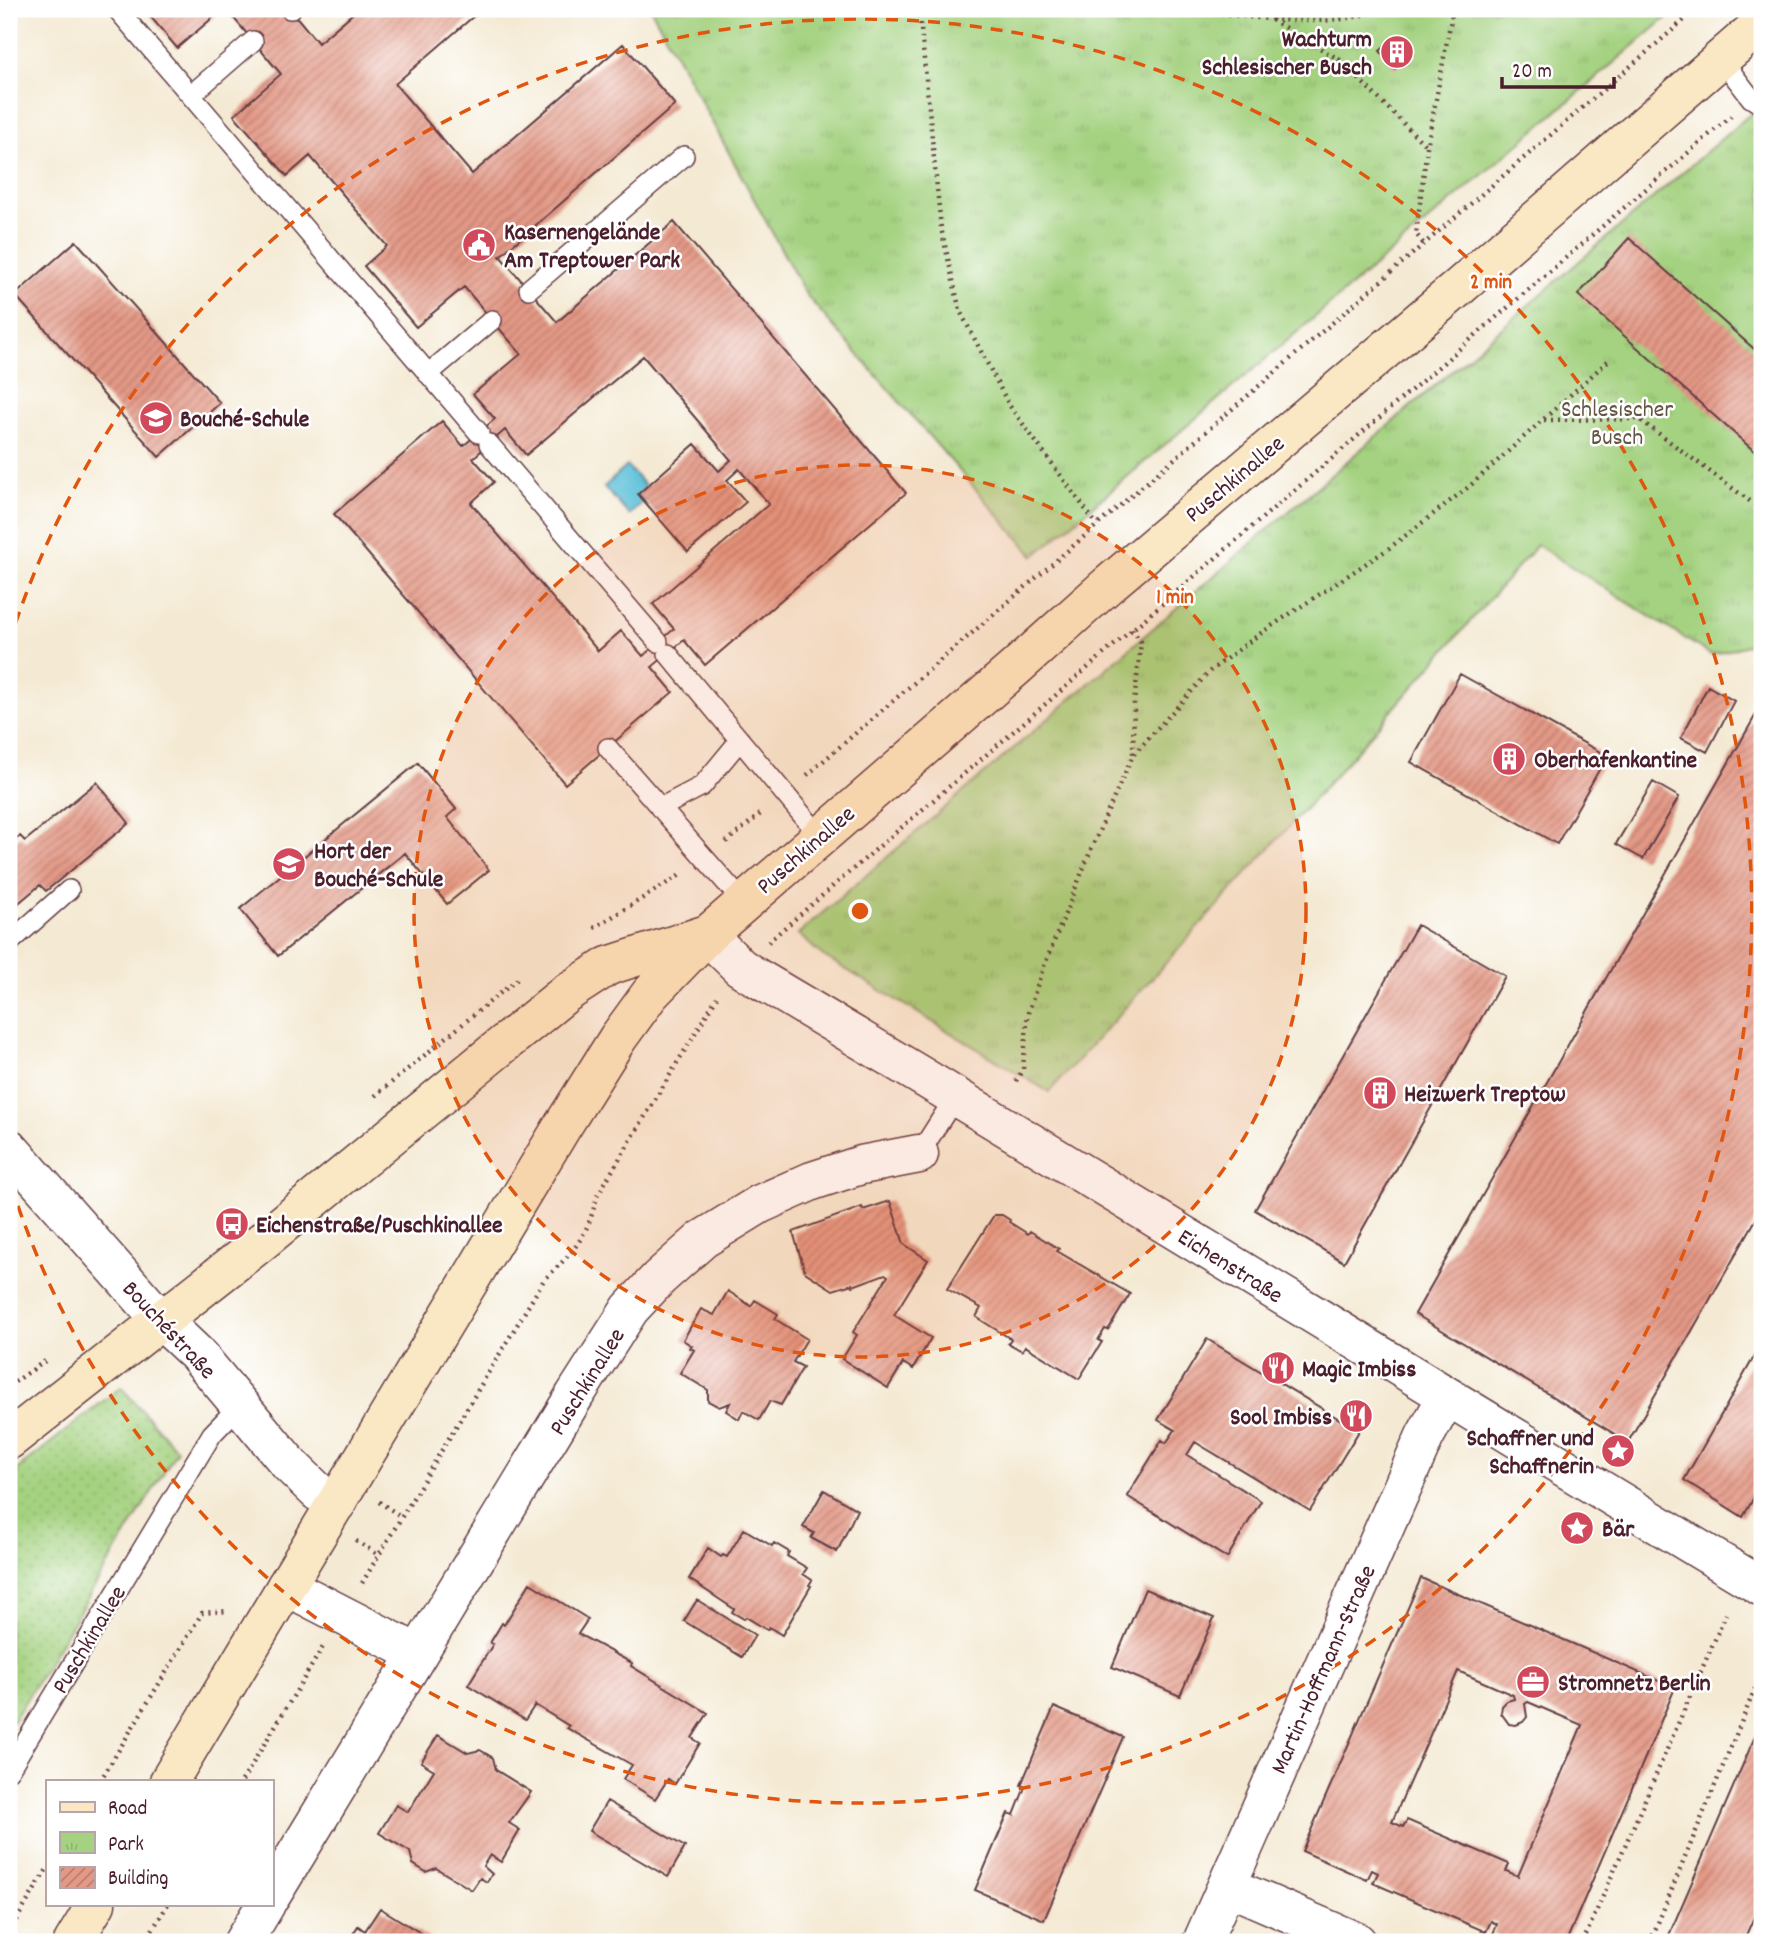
<svg xmlns="http://www.w3.org/2000/svg" width="1771" height="1951" viewBox="0 0 1771 1951" font-family="Dekko,sans-serif">
<style>
.grass{fill:url(#grass-dots);stroke:#777856;stroke-width:2}
.park{fill:url(#park-tufts);stroke:#777856;stroke-width:2}
.water{fill:#5bc0d9;stroke:#527082;stroke-width:2}
.building{fill:url(#building-hatch);fill-rule:evenodd}
.lines{fill:none;stroke-linecap:round;stroke-linejoin:round}
.lane-casing{stroke:#643d44;stroke-width:22}
.street-casing{stroke:#643d44;stroke-width:41}
.secondary-casing{stroke:#643d44;stroke-width:41}
.path{stroke:#643d44;stroke-width:4.5;stroke-dasharray:2 5;stroke-linecap:butt}
.lane{stroke:#fff;stroke-width:19}
.street{stroke:#fff;stroke-width:38}
.secondary{stroke:#fae7c3;stroke-width:38}
.ring{fill:none;stroke:#e0560e;stroke-width:3.5;stroke-dasharray:12 9}
.labels{text-anchor:middle;stroke-width:5;stroke-linejoin:round;paint-order:stroke}
.poi-label{font-size:24px;font-weight:bold;fill:#4a1f2b;stroke:#fff;text-anchor:start}
.park-label{font-size:24px;fill:#655544;stroke:#fff}
.street-label{font-size:24px;fill:#4a1f2b;stroke:#fff}
.centre{fill:#e0560e;stroke:#fff;stroke-width:3.5}
.ring-label{font-size:21px;text-anchor:middle;font-weight:bold;fill:#e0560e;stroke:#fff;stroke-width:5;stroke-linejoin:round;paint-order:stroke}
</style>
<defs>
<pattern id="grass-dots" width="8" height="8" patternUnits="userSpaceOnUse" patternTransform="scale(1.75)"><rect width="8" height="8" fill="#a4d280"/><path d="M2 2h.1M6 6h.1" fill="none" stroke="#8fb46f" stroke-width="1.8" stroke-linecap="round"/></pattern>
<pattern id="park-tufts" width="24" height="20" patternUnits="userSpaceOnUse" patternTransform="scale(1.75)"><rect width="24" height="20" fill="#a4d280"/><path d="M3 7l-1-3M5 7V3M7 7l1-3M15 17l-1-3M17 17v-4M19 17l1-3" fill="none" stroke="#8fb46f"/></pattern>
<pattern id="building-hatch" width="6" height="6" patternUnits="userSpaceOnUse" patternTransform="scale(1.75)"><rect width="6" height="6" fill="#e49986"/><path d="M-1 1l2-2M0 6l6-6M5 7l2-2" fill="none" stroke="#bb7c6e"/></pattern>
</defs>
<rect width="100%" height="100%" fill="#fff"/>
<filter id="ink" filterUnits="userSpaceOnUse"><feTurbulence type="fractalNoise" baseFrequency=".0143" numOctaves="2"/><feDisplacementMap in="SourceGraphic" scale="14" xChannelSelector="R" yChannelSelector="G"/><feConvolveMatrix kernelMatrix="1 2 1 2 8 2 1 2 1" color-interpolation-filters="sRGB"/></filter>
<filter id="wash" filterUnits="userSpaceOnUse"><feTurbulence type="fractalNoise" baseFrequency=".00686" numOctaves="4" result="noise"/><feDisplacementMap in="SourceGraphic" scale="28" xChannelSelector="R" yChannelSelector="G"/><feGaussianBlur stdDeviation="1.57" result="paint"/><feColorMatrix in="noise" values="0 0 0 0 0 0 0 0 0 0 0 0 0 0 0 0 0 1.4 0 .05"/><feComposite in="paint" operator="in"/></filter>
<g filter="url(#wash)">
<rect width="100%" height="100%" fill="#f4ead4"/>
<!-- grass -->
<path class="grass" d="M121 1387 177 1450 9 1728V1476Z"/>
<!-- park -->
<path class="park" d="M651 9H1677L1034 556 806 295Z
M1762 104V641L1711 655 1537 545 1331 780 1049 1092 822 955 798 934Z"/>
<!-- water -->
<path class="water" d="M627 466 646 487 638 494 644 501 629 515 604 487Z"/>
<g id="blocks">
<!-- building -->
<path class="building" d="M144 9H223L177 48Z
M226 9H290L318 43 358 9H482L395 84 472 174 623 44 675 105 500 256 557 322 674 222 906 493 705 665 684 640 652 667 673 692 565 784 334 514 442 421 463 446 495 419 473 394 521 354 464 287 416 327 364 266 387 246 310 156 287 176 234 115 281 74ZM643 356 731 460 719 471 695 444 638 494 688 552 746 502 727 480 739 469 769 504 653 604 674 629 643 656 621 631 598 651 471 503 494 482 473 458 505 430 526 455Z
M1398 36 1413 54 1395 69 1380 51Z
M1629 238 1762 356V458L1578 295Z
M76 241 220 403 159 457 15 295Z
M1460 674 1607 756 1557 844 1411 762Z
M1708 686 1734 701 1707 752 1681 738Z
M1762 704V1209L1628 1442 1415 1314Z
M418 763 456 809 447 817 489 870 447 904 405 853 278 956 240 909Z
M97 782 129 823 46 891 40 885 9 911V845L20 836 25 841Z
M1653 782 1679 797 1643 859 1616 844Z
M1417 925 1505 976 1344 1262 1255 1210Z
M890 1201 904 1244 928 1260 894 1315 931 1338 913 1369 903 1363 888 1388 842 1359 857 1335 853 1332 888 1276 885 1274 853 1286 852 1284 833 1290 805 1272 793 1232 862 1207 863 1210Z
M994 1215H1002L1010 1220 1009 1222 1028 1234 1030 1231 1059 1249 1057 1251 1130 1294 1108 1330 1105 1329 1098 1340 1102 1342 1079 1379 1025 1346 1022 1351 1008 1343 1011 1339 976 1317 981 1308 947 1289Z
M728 1291 751 1306 755 1300 778 1314 775 1319 807 1339 793 1362 803 1367 781 1405 770 1401 759 1420 743 1411 739 1419 726 1411 730 1403 719 1407 708 1401V1390L680 1373 694 1350 690 1348 692 1346 683 1340 701 1309 714 1315Z
M1207 1339 1359 1431 1310 1511 1195 1442 1187 1455 1261 1501 1227 1558 1127 1496 1162 1440 1166 1443 1175 1430 1158 1420Z
M1762 1343V1483L1743 1517 1684 1480Z
M824 1490 857 1510 837 1552 811 1538 814 1533 803 1527Z
M744 1529 772 1546 774 1543 789 1552 787 1556 807 1568 803 1574 812 1580 809 1585 811 1586 782 1635 769 1627 767 1630 746 1617 744 1619 732 1612 734 1609 689 1579 708 1548 721 1557 723 1555 727 1557Z
M1421 1578 1675 1688 1566 1942H1512L1493 1934 1497 1924 1491 1921 1486 1932 1373 1883 1378 1873 1372 1870 1367 1880 1302 1851ZM1458 1671 1513 1695 1514 1699 1507 1701 1502 1706 1501 1713 1509 1724 1516 1725 1523 1722 1527 1717 1525 1704 1528 1702 1582 1725 1518 1876 1506 1871 1509 1864 1407 1820 1403 1827 1392 1822Z
M530 1583 588 1619 578 1634 632 1663 631 1666 708 1713 692 1738 700 1743 675 1784 668 1779 655 1799 623 1779 632 1765 567 1728 569 1726 535 1705 525 1720 468 1685 493 1644 490 1643 502 1623 504 1625Z
M1145 1589 1214 1618 1180 1696 1112 1667Z
M697 1600 755 1635 742 1657 684 1621Z
M1054 1707 1123 1737 1044 1920 975 1890 1008 1813 1014 1815 1025 1787 1021 1785Z
M1760 1725 1762 1726V1899L1743 1942H1666Z
M438 1735 468 1753 480 1750 493 1758 496 1770 531 1792 509 1823 520 1830 501 1862 490 1855 483 1866 492 1874 487 1882 480 1878 472 1890 436 1868 426 1872 413 1864 410 1852 379 1833 396 1805 408 1812 434 1770 421 1762Z
M607 1801 685 1847 668 1877 589 1831Z
M380 1908 432 1940 431 1942H348L358 1926 365 1931Z"/>
</g>
</g>
<g filter="url(#ink)">
<use href="#blocks" fill-opacity="0" stroke="#643d44" stroke-width="2"/>
<g class="lines">
<!-- lane casing -->
<g class="lane-casing">
<path id="lane" d="M117 9 479 433
M290 9H291
M1721 59 1751 98 1762 105
M191 95 253 41
M529 289 684 156
M428 374 492 320
M489 444 658 642
M668 654 819 835
M608 748 744 903
M660 808 702 786 740 740
M9 943 69 890
M919 1154 956 1096
M9 1770 212 1434 239 1406"/>
</g>
<!-- street casing -->
<g class="street-casing">
<path id="street" d="M707 935 740 967 754 976C1092 1176 1425 1385 1762 1587
M9 1148 161 1320 197 1354 290 1465 318 1492 337 1503
M286 1586 418 1654
M1227 1886 1357 1942
M271 1896 575 1395 630 1309 659 1278 703 1239 760 1204 812 1181 861 1165 919 1154
M243 1942 266 1904
M1202 1942 1425 1436 1446 1398"/>
</g>
<!-- secondary casing -->
<g class="secondary-casing">
<path id="secondary" d="M9 1440 260 1243 565 994 608 966 704 935
M169 1781 562 1127 618 1038 650 994 707 935 1014 669 1108 585 1458 288 1762 23
M73 1942 96 1904"/>
</g>
<!-- path -->
<path class="path" d="M919 9 941 228 960 311 1009 405 1097 525
M1187 9C1242 16 1328 32 1380 9
M1679 9 1682 22
M1272 20 1340 60 1427 147
M1423 243 1416 234 1427 147 1453 9
M1544 420 1639 419 1762 510
M1132 629 1141 642 1134 703 1133 754
M807 775 1697 9
M726 842 763 812
M594 928 682 874
M768 942 1731 116
M1016 1081 1023 1069 1028 1013 1041 974 1092 847 1133 755 1210 671 1261 633 1388 549 1471 485 1610 359
M375 1096 520 977
M9 1386 45 1361
M379 1502 402 1517
M356 1541 379 1555
M362 1583 544 1280C575 1250 587 1238 597 1196L717 997
M100 1781 202 1613 228 1611
M242 1781 323 1647
M9 1932 47 1869
M145 1942 168 1904
M1583 1942 1726 1614
M1650 1942 1762 1672"/>
<!-- lane -->
<use href="#lane" class="lane"/>
<!-- street -->
<use href="#street" class="street"/>
<!-- secondary -->
<use href="#secondary" class="secondary"/>
</g>
</g>
<!-- distance rings -->
<circle cx="860" cy="911" r="446" fill="#e0560e" fill-opacity=".12"/>
<g class="ring">
<circle cx="860" cy="911" r="446"/>
<path d="M9 643A892 892 0 1 1 9 1179"/>
</g>
<!-- icons -->
<defs>
<g id="building-disc" transform="scale(1.75)"><circle r="9.5" fill="#d1495b" stroke="#fff"/><path d="M-4-6H4V6H1V3H-1V6H-4ZM-2.5-4.3h1.7v1.8h-1.7ZM.8-4.3h1.7v1.8H.8ZM-2.5-1h1.7V.8h-1.7ZM.8-1h1.7V.8H.8Z" fill="#fff"/></g>
<g id="civic-disc" transform="scale(1.75)"><circle r="9.5" fill="#d1495b" stroke="#fff"/><path d="M-.6-6.5H3V-4.5H.6V-3L4-1V1h2V6H-6V1h2V-1L-.6-3ZM-1.2 2.5V6h2.4V2.5Z" fill="#fff"/></g>
<g id="school-disc" transform="scale(1.75)"><circle r="9.5" fill="#d1495b" stroke="#fff"/><path d="M0-5L7-2L0 1L-7-2ZM-4 1L0 2.5L4 1V4Q0 6-4 4Z" fill="#fff"/></g>
<g id="bus-disc" transform="scale(1.75)"><circle r="9.5" fill="#d1495b" stroke="#fff"/><path d="M-5-6H5V4H4V6H2V4H-2V6H-4V4H-5ZM-3.5-4V0h7V-4ZM-3.5 1.2v1.5H-2V1.2ZM2 1.2v1.5H3.5V1.2Z" fill="#fff"/></g>
<g id="restaurant-disc" transform="scale(1.75)"><circle r="9.5" fill="#d1495b" stroke="#fff"/><path d="M-5-6h1v4h1v-4h1v4h1v-4h1v5L-1.5 .5V6h-2V.5L-5-1ZM5-6V6H3V1.5H1.5Q1.5-4 5-6Z" fill="#fff"/></g>
<g id="sight-disc" transform="scale(1.75)"><circle r="9.5" fill="#d1495b" stroke="#fff"/><path d="M0-6L1.8-2.2L6-1.7L2.9 1.2L3.7 5.4L0 3.3L-3.7 5.4L-2.9 1.2L-6-1.7L-1.8-2.2Z" fill="#fff"/></g>
<g id="office-disc" transform="scale(1.75)"><circle r="9.5" fill="#d1495b" stroke="#fff"/><path d="M-6-3h4V-5.5h4V-3h4V5H-6ZM-1-4.5V-3h2v-1.5ZM-6 0V1H6V0Z" fill="#fff"/></g>
</defs>
<g fill-rule="evenodd">
<use href="#building-disc" x="1397" y="52"/>
<use href="#civic-disc" x="479" y="245"/>
<use href="#school-disc" x="156" y="418"/>
<use href="#building-disc" x="1509" y="759"/>
<use href="#school-disc" x="289" y="864"/>
<use href="#building-disc" x="1380" y="1093"/>
<use href="#bus-disc" x="232" y="1224"/>
<use href="#restaurant-disc" x="1278" y="1368"/>
<use href="#restaurant-disc" x="1356" y="1416"/>
<use href="#sight-disc" x="1618" y="1451"/>
<use href="#sight-disc" x="1577" y="1528"/>
<use href="#office-disc" x="1533" y="1682"/>
</g>
<g class="labels">
<!-- poi labels -->
<g class="poi-label">
<text x="1372" y="46" text-anchor="end">Wachturm<tspan x="1372" dy="28">Schlesischer Busch</tspan></text>
<text x="504" y="239">Kasernengelände<tspan x="504" dy="28">Am Treptower Park</tspan></text>
<text x="180" y="426">Bouché-Schule</text>
<text x="1534" y="767">Oberhafenkantine</text>
<text x="314" y="858">Hort der<tspan x="314" dy="28">Bouché-Schule</tspan></text>
<text x="1404" y="1101">Heizwerk Treptow</text>
<text x="256" y="1232">Eichenstraße/Puschkinallee</text>
<text x="1302" y="1376">Magic Imbiss</text>
<text x="1332" y="1424" text-anchor="end">Sool Imbiss</text>
<text x="1594" y="1445" text-anchor="end">Schaffner und<tspan x="1594" dy="28">Schaffnerin</tspan></text>
<text x="1602" y="1536">Bär</text>
<text x="1558" y="1690">Stromnetz Berlin</text>
</g>
<!-- park labels -->
<g class="park-label">
<text x="1617" y="416">Schlesischer<tspan x="1617" dy="28">Busch</tspan></text>
</g>
<!-- street labels -->
<g class="street-label">
<text transform="translate(1234 478) rotate(-40)" y="8">Puschkinallee</text>
<text transform="translate(805 849) rotate(-41)" y="8">Puschkinallee</text>
<text transform="translate(1231 1265) rotate(32)" y="8">Eichenstraße</text>
<text transform="translate(170 1329) rotate(47)" y="8">Bouchéstraße</text>
<text transform="translate(586 1381) rotate(-58)" y="8">Puschkinallee</text>
<text transform="translate(88 1639) rotate(-59)" y="8">Puschkinallee</text>
<text transform="translate(1322 1669) rotate(-66)" y="8">Martin-Hoffmann-Straße</text>
</g>
</g>
<circle cx="860" cy="911" r="10" class="centre"/>
<g class="ring-label">
<text x="1491" y="288">2 min</text>
<text x="1175" y="603">1 min</text>
</g>
<!-- margin -->
<rect width="1771" height="1951" fill="none" stroke="#fff" stroke-width="35"/>
<!-- legend -->
<rect x="46" y="1780" width="228" height="126" fill="#ffffff" stroke="#b7a5aa" stroke-width="2"/>
<rect x="60" y="1802" width="35" height="10" fill="#fae7c3" stroke="#b7a5aa" stroke-width="2"/>
<text x="108" y="1814" font-size="21" fill="#4a1f2b">Road</text>
<rect x="60" y="1832" width="35" height="21" fill="url(#park-tufts)" stroke="#b7a5aa" stroke-width="2"/>
<text x="108" y="1850" font-size="21" fill="#4a1f2b">Park</text>
<rect x="60" y="1867" width="35" height="21" fill="url(#building-hatch)" stroke="#b7a5aa" stroke-width="2"/>
<text x="108" y="1884" font-size="21" fill="#4a1f2b">Building</text>
<!-- scale -->
<path d="M1502 77v10h112v-10" fill="none" stroke="#4a1f2b" stroke-width="3.5"/>
<text x="1512" y="77" font-size="21" fill="#4a1f2b" stroke="#ffffff" stroke-width="5" paint-order="stroke">20 m</text>
</svg>
